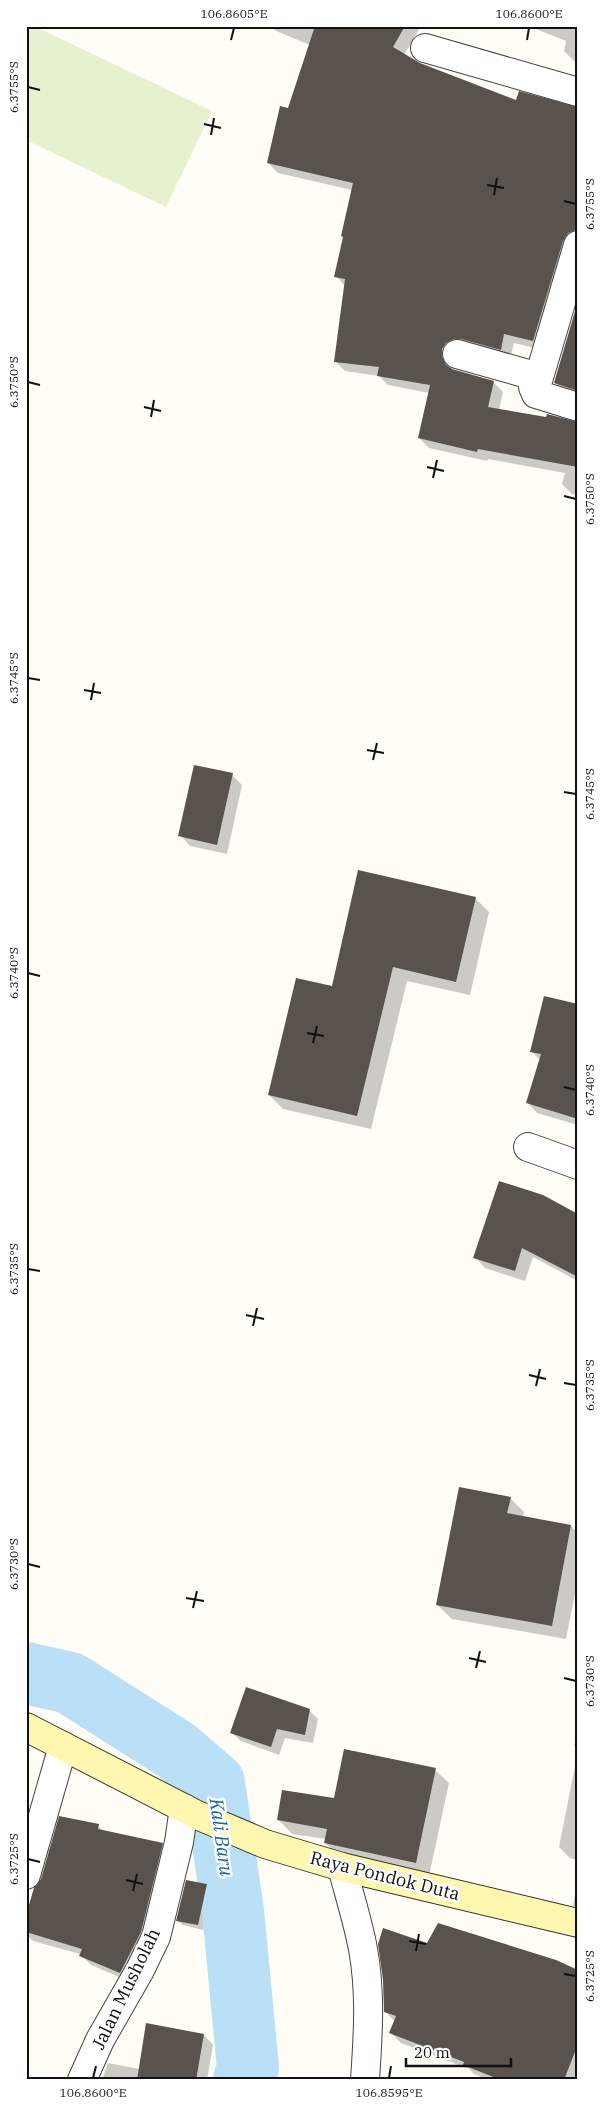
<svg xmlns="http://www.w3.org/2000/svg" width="604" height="2106" viewBox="0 0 604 2106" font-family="'IBM Plex Serif',serif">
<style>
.pitch{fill:#e6f2cf}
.shadow{fill:#0003}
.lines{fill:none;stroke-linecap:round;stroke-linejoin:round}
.river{stroke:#b9e0f7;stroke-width:62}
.building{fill:#5a524d}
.street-casing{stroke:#444;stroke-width:30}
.secondary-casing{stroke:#333;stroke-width:30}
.street{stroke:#fff;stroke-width:28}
.secondary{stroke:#fff6b0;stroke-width:28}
.ticks{fill:none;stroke:#111;stroke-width:2}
.labels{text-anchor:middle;stroke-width:5;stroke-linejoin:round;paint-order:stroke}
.street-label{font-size:18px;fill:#111;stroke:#fff}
.water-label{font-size:19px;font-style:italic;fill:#1768a6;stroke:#fff}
.neatline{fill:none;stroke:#111;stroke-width:2}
.ticks-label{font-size:12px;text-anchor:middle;fill:#111}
</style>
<rect width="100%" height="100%" fill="#fffdf5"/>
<!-- pitch -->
<path class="pitch" d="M26 26H34L212 111 166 207 26 140Z"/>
<!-- shadow -->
<path class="shadow" d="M271 26H421L404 55 420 64 517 102 578 108V243L543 350 514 343 510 359 452 360V370L493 382 503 392 499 410 578 423V495L572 494 562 484 565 473 488 459 487 461 429 448 419 438 429 393 388 385 379 376 345 371 335 361 345 286 336 276 352 190 278 173 268 163 289 109 310 45 276 31Z
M528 26H578V62L574 61 564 51 566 41Z
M578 306V397L565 393 555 383Z
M232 775 242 785 227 854 190 846 180 835Z
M475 898 489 912 470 995 407 981 371 1129 283 1109 269 1095 333 988Z
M578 1006V1125L537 1113 527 1102 540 1060 531 1051Z
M578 1215V1281L533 1257 525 1281 485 1268 475 1257Z
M510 1498 524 1512 523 1517 571 1526 578 1533V1578L566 1639 452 1619 437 1605Z
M309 1710 318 1719 313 1743 285 1738 279 1755 241 1741 232 1733Z
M578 1731V1750L574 1746Z
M578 1751V1860L570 1858 559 1847Z
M435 1770 449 1783 429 1876 339 1856 325 1843 326 1839 292 1834 279 1820 335 1799Z
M98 1826 104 1832 162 1844 172 1854 131 1982 91 1965 80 1954 33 1941 26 1934V1920Z
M578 1879V1910L573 1905Z
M207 1885 212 1890 203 1930 183 1925 177 1920Z
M427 1945 578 1971 577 2080H488L474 2074 469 2069 401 2043 391 2033 395 2022 385 2011Z
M204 2035 213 2045 207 2080H102L108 2063 140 2069Z"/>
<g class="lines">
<!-- river -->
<path class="river" d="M26 1673 70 1683 177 1751 214 1783 233 1911 248 2068 244 2080"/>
</g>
<!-- building -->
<path class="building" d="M315 26H405L393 47 420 63 516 100 519 91 578 107V218L575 230 568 233 563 241 533 341 504 334 501 350 461 339H454L446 343 442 349V357L446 365 452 369 494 381 488 407 546 417 547 414 578 422V467L478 449 477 452 418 438 430 385 377 376 379 367 334 362 345 279 334 277 343 237 341 236 353 183 267 163 280 106 288 108Z
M578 301V391L554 383Z
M194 765 233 773 217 845 178 836Z
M358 870 476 897 456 982 393 967 357 1116 268 1095 296 978 332 986Z
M544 996 578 1004V1119L526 1103 541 1054 530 1052Z
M499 1181 543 1195 578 1214V1277L522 1248 515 1271 473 1258Z
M459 1487 511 1497 507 1513 571 1525 552 1626 436 1605Z
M246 1687 310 1709 305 1735 277 1729 271 1747 230 1733Z
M344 1749 436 1768 416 1863 324 1843 327 1829 277 1820 282 1790 334 1798Z
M59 1816 99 1824 98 1829 163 1843 141 1932 120 1973 79 1956 82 1949 26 1932V1915L34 1888 41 1879Z
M186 1880 207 1884 198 1925 176 1921Z
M438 1923 556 1960 578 1970V2044L564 2080H501L463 2065 464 2062 389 2033 396 2016 384 2012 383 1980 378 1944 383 1928 427 1943Z
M146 2023 204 2034 196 2080H137Z"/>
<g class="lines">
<!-- street casing -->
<g class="street-casing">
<path id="street" d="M425 48 578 92
M457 354 528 374 532 376 533 387 536 394 578 407
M535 391 578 245
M528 1147 578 1165
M342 1867C349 1894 358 1922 363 1949 371 1993 368 2036 365 2080
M26 1875 63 1746
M82 2080 100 2040 140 1970 156 1937 179 1842 184 1808"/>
</g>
<!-- secondary casing -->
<g class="secondary-casing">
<path id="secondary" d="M26 1727 197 1815 265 1844 342 1867 578 1923"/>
</g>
<!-- street -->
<use href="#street" class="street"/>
<!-- secondary -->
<use href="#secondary" class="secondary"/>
</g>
<!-- ticks -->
<path class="ticks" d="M231 40 234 28M527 40 529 28M28 87 40 90M204 124 221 128M211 135 214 118M487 185 504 188M494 195 497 178M564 201 576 204M28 382 40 385M144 407 161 411M151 417 154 400M427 467 444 471M433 478 437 460M564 496 576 499M28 678 40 680M84 690 101 693M91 700 94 683M367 750 384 753M373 760 377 743M564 792 576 794M28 973 40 976M307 1033 324 1036M313 1043 317 1026M564 1087 576 1090M28 1269 40 1271M246 1315 264 1319M253 1326 257 1308M529 1375 546 1379M564 1383 576 1385M536 1386 540 1369M28 1564 40 1567M186 1598 204 1601M193 1608 197 1591M469 1658 486 1662M476 1668 480 1651M564 1678 576 1681M28 1859 40 1862M126 1880 143 1884M133 1891 137 1874M409 1941 426 1944M416 1951 419 1934M564 1974 576 1976M93 2078 96 2066M389 2078 391 2066"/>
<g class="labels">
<!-- street labels -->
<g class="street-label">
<text transform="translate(385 1876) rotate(14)" y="6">Raya Pondok Duta</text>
<text transform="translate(126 1989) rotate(-64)" y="6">Jalan Musholah</text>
</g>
<!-- water labels -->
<g class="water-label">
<text transform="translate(222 1837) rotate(82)" y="7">Kali Baru</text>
</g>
</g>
<!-- border -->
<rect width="604" height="2106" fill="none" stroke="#ffffff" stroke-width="55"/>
<!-- scale -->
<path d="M406 2058v8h105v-8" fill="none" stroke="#111111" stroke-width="2.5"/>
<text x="414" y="2058" font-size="15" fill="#111111" stroke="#ffffff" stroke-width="4" paint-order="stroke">20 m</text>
<rect x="28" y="28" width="548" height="2050" class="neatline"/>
<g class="ticks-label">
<text x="234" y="18">106.8605°E</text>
<text x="529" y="18">106.8600°E</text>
<text transform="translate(14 87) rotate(-90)" y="4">6.3755°S</text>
<text transform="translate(590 204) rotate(-90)" y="4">6.3755°S</text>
<text transform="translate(14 382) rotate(-90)" y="4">6.3750°S</text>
<text transform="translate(590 499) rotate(-90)" y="4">6.3750°S</text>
<text transform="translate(14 678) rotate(-90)" y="4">6.3745°S</text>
<text transform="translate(590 794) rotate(-90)" y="4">6.3745°S</text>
<text transform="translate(14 973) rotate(-90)" y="4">6.3740°S</text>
<text transform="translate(590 1090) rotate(-90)" y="4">6.3740°S</text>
<text transform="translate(14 1269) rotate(-90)" y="4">6.3735°S</text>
<text transform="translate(590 1385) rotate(-90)" y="4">6.3735°S</text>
<text transform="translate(14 1564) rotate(-90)" y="4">6.3730°S</text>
<text transform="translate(590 1681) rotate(-90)" y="4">6.3730°S</text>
<text transform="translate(14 1859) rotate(-90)" y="4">6.3725°S</text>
<text transform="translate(590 1976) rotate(-90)" y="4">6.3725°S</text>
<text x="93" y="2097">106.8600°E</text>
<text x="389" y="2097">106.8595°E</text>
</g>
</svg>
